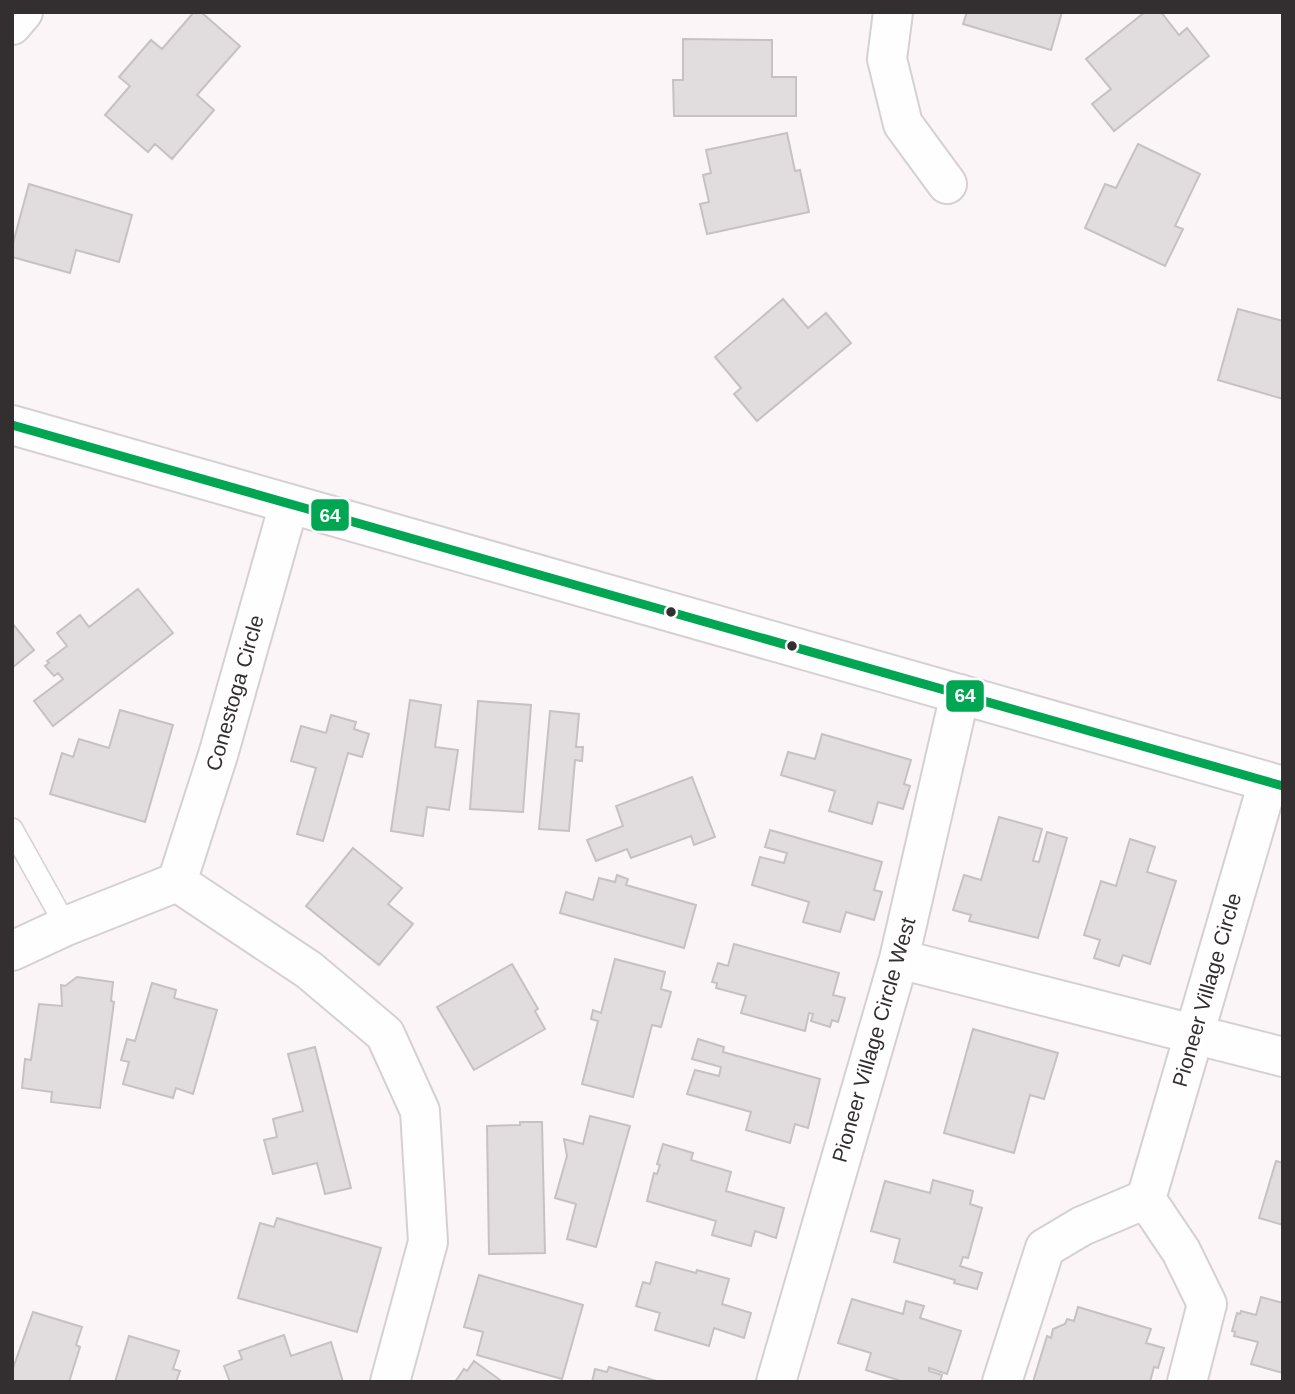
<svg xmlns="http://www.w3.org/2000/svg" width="1295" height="1394" viewBox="0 0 1295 1394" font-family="Helvetica,sans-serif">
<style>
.building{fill:#e1dcde;stroke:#c6c1c4;stroke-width:2}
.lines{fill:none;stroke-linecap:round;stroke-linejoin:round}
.lane-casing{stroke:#d5d0d2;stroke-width:24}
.street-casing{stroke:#d5d0d2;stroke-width:42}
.primary-casing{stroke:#d5d0d2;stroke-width:42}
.lane{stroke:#fefefe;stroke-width:21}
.street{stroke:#fefefe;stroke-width:38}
.primary{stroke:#fefefe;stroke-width:38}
.bus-1-casing{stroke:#fff;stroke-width:14}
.bus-1{stroke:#00a651;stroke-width:9}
.bus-dot{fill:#332f31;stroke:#fff;stroke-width:2.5}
.labels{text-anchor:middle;stroke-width:6;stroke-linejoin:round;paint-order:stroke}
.street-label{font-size:21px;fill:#332f31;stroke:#fff}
.line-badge{stroke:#fff;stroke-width:2.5}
.badge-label{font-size:19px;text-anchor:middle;font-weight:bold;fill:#fff}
</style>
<rect width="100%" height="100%" fill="#fbf5f8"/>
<!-- building -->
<path class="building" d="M194 12H201L240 46 197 95 214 110 172 159 155 144 148 152 105 115 130 86 119 77 151 40 162 49Z
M967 12H1062L1051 50 963 24Z
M1145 12H1161L1179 35 1187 28 1209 56 1114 131 1092 104 1111 89 1086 59Z
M683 39 772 40V77H796V116H674L673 80H683Z
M787 133 795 171 800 170 809 212 707 234 700 204 709 202 703 175 711 173 706 150Z
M1138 144 1200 174 1175 226 1183 229 1165 266 1085 228 1105 184 1116 188Z
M29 184 132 215 119 262 76 250 70 273 12 257V247Z
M783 299 808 328 826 313 851 343 757 421 734 394 741 388 715 357Z
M1238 309 1283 321V399L1218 380Z
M138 589 173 633 53 726 34 701 63 679 58 673 54 676 45 666 49 663 47 661 67 646 57 633 80 615 89 627Z
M12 623 34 650 12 668Z
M410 700 441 705 435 747 458 750 449 810 427 807 423 836 391 831Z
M478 701 531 705 523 812 470 809Z
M120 710 173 725 145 822 50 794 62 753 73 757 79 739 109 748Z
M550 711 579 714 576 747H583L582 761 575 760 569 831 539 829Z
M331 715 356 722 354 729 369 734 362 757 348 753 323 841 297 834 316 768 291 761 301 726 326 733Z
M822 734 911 760 904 784 910 786 903 809 878 802 872 824 829 811 835 791 781 775 788 752 815 759Z
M692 777 715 837 694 845 691 836 631 858 627 849 596 861 587 840 623 826 616 806Z
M999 817 1042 829 1033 861 1039 862 1047 832 1067 838 1038 938 969 921 971 915 953 910 964 875 981 880Z
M770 830 882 862 874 890 882 892 874 920 846 912 840 932 803 922 809 902 752 885 760 857 784 863 787 853 765 847Z
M1130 839 1155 847 1147 872 1176 881 1150 964 1123 955 1119 966 1094 958 1100 940 1084 935 1101 881 1116 886Z
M353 848 402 888 388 904 413 924 379 965 306 906Z
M617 875 628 879 626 885 696 905 684 948 560 913 566 892 593 900 599 878 615 882Z
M734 944 839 973 833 995 845 998 838 1022 832 1020 830 1027 811 1021 813 1014 809 1013 805 1031 741 1013 746 996 716 988 717 983 712 982 718 963 728 966Z
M615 959 665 972 661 989 671 992 661 1027 652 1025 633 1097 582 1084 598 1021 591 1019 593 1010 601 1013Z
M512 964 538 1009 535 1011 545 1029 474 1070 437 1007Z
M77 977 113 982 111 1001 114 1002 100 1108 51 1102 52 1092 22 1088 25 1059 31 1060 39 1004 62 1006 61 985 65 986Z
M152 983 176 990 174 998 217 1010 193 1094 176 1088 173 1098 123 1084 129 1062 121 1060 127 1039 135 1041Z
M973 1029 1058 1053 1044 1099 1030 1095 1014 1153 944 1133Z
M698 1039 724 1047 723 1052 820 1079 808 1128 795 1124 790 1143 746 1130 751 1112 687 1094 695 1070 719 1076 721 1067 692 1059Z
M315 1047 351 1188 325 1194 317 1163 273 1174 264 1140 277 1137 273 1119 303 1111 288 1054Z
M590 1116 630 1126 596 1247 567 1239 576 1204 555 1198 567 1156 564 1139 583 1144Z
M520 1122H542L545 1253 489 1254 487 1126 520 1125Z
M663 1144 693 1153 691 1160 731 1172 726 1191 784 1208 776 1238 755 1231 751 1246 712 1235 716 1221 647 1201 654 1173 657 1174 660 1165 657 1164Z
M1276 1161 1283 1163V1225L1259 1218Z
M933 1180 973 1191 970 1204 982 1208 968 1258 963 1257 960 1266 982 1273 977 1289 954 1283 955 1280 894 1262 900 1239 871 1231 885 1181 930 1193Z
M277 1218 381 1248 357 1332 238 1298 260 1223 274 1227Z
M656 1262 696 1273 697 1270 729 1279 722 1304 751 1313 744 1338 714 1328 709 1346 655 1330 660 1313 636 1306 643 1282 650 1284Z
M479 1275 583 1305 562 1379 477 1355 483 1332 464 1327Z
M1261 1297 1283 1303V1373L1251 1364 1258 1342 1234 1336 1235 1332 1232 1331 1237 1313 1240 1314 1241 1311 1256 1315Z
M852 1299 903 1314 906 1301 924 1306 920 1318 961 1331 947 1374 929 1368V1371L942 1375 940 1382H904L866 1370 871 1353 838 1343Z
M1078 1307 1151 1329 1146 1343 1164 1348 1158 1368 1154 1367 1150 1382H1033L1047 1336 1051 1338 1053 1329 1065 1324 1067 1319 1074 1321Z
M33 1312 82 1327 76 1345 80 1347 69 1382H12V1371Z
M284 1335 291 1356 331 1342 343 1382H230L224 1366 242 1359 239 1351Z
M129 1336 179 1351 173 1369 180 1371 176 1382H115Z
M474 1361 500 1380 499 1382H455L464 1369 467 1371Z
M609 1367 660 1382H592L595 1369 607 1372Z"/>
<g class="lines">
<!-- lane casing -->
<g class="lane-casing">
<path id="lane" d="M12 829 66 926"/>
</g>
<!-- street casing -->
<g class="street-casing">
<path id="street" d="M893 12 887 59 903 124 947 184
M12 25 23 12
M177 882 309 970 385 1034 420 1111 428 1242 390 1382
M177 882 218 755 289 504
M12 951 66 926 177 882
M899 959 1283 1057
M776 1382 899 959 960 694
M1002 1382 1045 1248 1082 1226 1146 1199
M1187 1382 1207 1304 1181 1251 1146 1199 1268 782"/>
</g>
<!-- primary casing -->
<g class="primary-casing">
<path id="primary" d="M12 425 1283 786"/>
</g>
<!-- lane -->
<use href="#lane" class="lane"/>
<!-- street -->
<use href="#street" class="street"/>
<!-- primary -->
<use href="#primary" class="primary"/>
<!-- bus-1 casing -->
<g class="bus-1-casing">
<path id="bus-1" d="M12 425 1283 786"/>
</g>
<!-- bus-1 -->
<use href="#bus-1" class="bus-1"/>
</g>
<!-- markers -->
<g class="bus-dot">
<circle cx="671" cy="612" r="6"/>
<circle cx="792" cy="646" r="6"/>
</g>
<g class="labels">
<!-- street labels -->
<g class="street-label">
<text transform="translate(235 693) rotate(-74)" y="7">Conestoga Circle</text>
<text transform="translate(1207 990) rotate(-74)" y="7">Pioneer Village Circle</text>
<text transform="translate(874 1040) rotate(-74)" y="7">Pioneer Village Circle West</text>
</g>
</g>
<g class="line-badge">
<rect x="310" y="498" width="40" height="34" rx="7" fill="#00a651"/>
<rect x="945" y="679" width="40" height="34" rx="7" fill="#00a651"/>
</g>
<g class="badge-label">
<text x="330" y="522">64</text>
<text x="965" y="702">64</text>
</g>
<!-- border -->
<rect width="1295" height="1394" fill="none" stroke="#332f31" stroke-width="28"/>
</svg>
